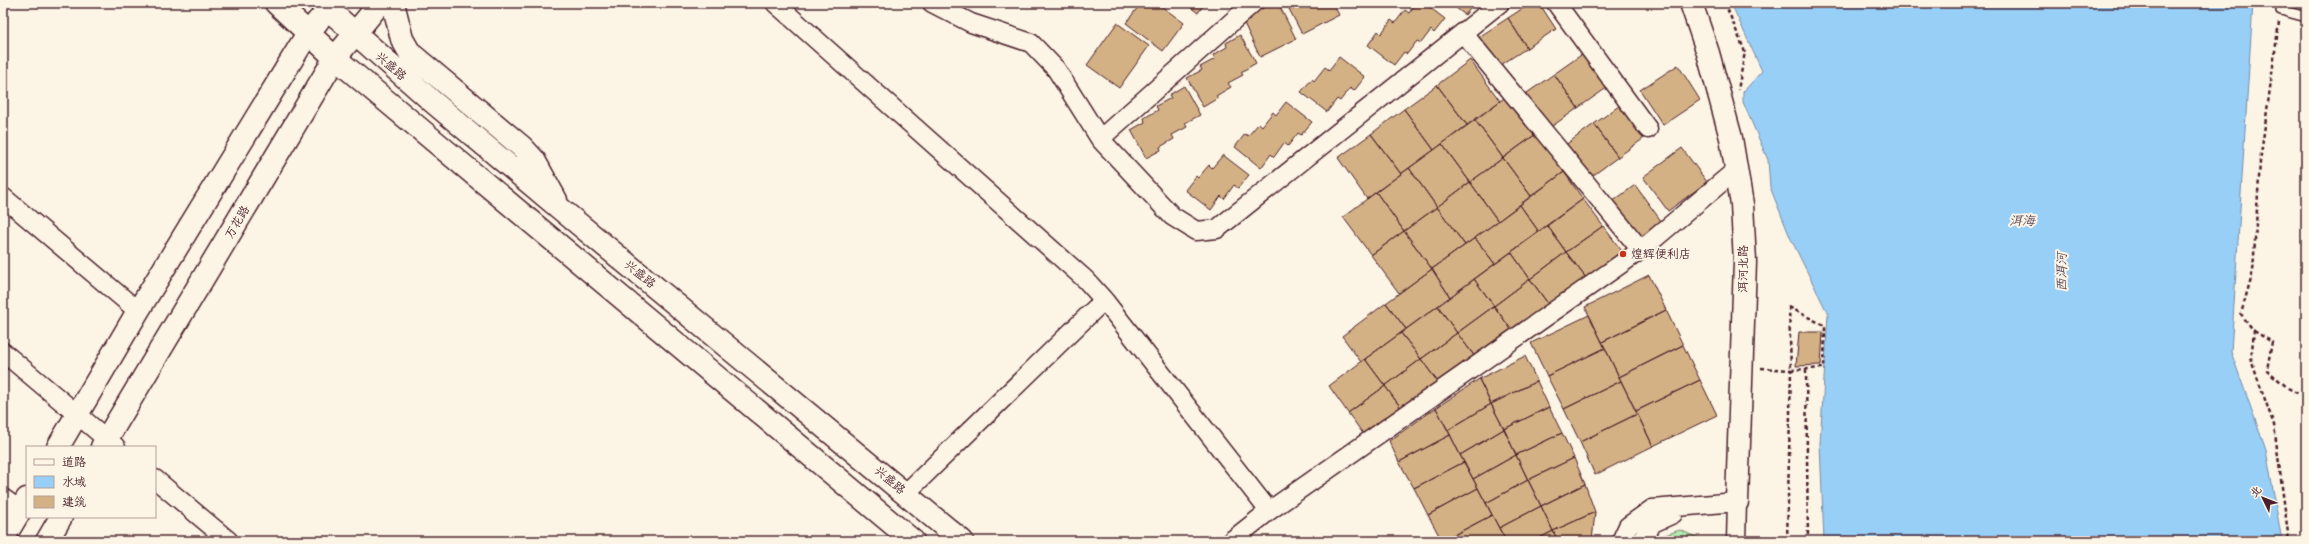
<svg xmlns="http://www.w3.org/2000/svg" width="2309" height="544" viewBox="0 0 2309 544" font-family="'Gochi Hand','LXGW WenKai TC',sans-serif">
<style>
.green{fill:#b2ecb0;stroke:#7e866e}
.water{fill:#98cff7;stroke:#7989a5}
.building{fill:#d3b185;stroke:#4a1f2b}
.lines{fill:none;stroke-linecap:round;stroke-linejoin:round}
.service-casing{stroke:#4a1f2b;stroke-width:12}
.minor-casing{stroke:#4a1f2b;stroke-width:21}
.tertiary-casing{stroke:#4a1f2b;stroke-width:25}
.path{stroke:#4a1f2b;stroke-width:2.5;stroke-dasharray:4 3;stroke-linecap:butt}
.service{stroke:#fcf5e5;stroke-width:9}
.minor{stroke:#fcf5e5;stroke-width:18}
.tertiary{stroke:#fcf5e5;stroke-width:22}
.poi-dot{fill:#c8321e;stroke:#fcf5e5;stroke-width:1.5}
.labels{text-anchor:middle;stroke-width:4;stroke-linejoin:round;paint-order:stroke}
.street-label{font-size:12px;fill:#4a1f2b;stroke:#fcf5e5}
.poi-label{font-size:12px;fill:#4a1f2b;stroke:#fcf5e5;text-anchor:start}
.water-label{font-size:13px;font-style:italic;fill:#5e4b5e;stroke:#fcf5e5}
</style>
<rect width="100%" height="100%" fill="#fcf5e5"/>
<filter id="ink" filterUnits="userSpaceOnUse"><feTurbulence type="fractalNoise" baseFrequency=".025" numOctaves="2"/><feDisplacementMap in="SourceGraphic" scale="8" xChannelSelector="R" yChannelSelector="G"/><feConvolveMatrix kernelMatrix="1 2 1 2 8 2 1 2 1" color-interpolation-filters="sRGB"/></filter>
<g filter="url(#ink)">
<!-- green -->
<path class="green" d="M1680 530 1705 541H1656L1659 537Z"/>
<!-- water -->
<path class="water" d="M1731 3H2253L2231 352 2266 450 2282 541H1824L1820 444 1828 314 1790 237 1770 187 1768 160 1743 102V92L1762 71Z"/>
<!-- building -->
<path class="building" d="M1141 3H1157L1184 23 1163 51 1126 23Z
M1185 3H1205L1198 13Z
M1273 3H1278L1296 39 1260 57 1242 19Z
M1286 3H1333L1339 15 1302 34Z
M1416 3H1424L1445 19 1434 33 1431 30 1421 43 1417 41 1407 54 1404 52 1394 65 1368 45 1378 31 1381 34 1391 20 1395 23 1405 10 1409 13Z
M1450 3H1475L1465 15Z
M1531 3H1539L1556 29 1527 48 1508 18Z
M1508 18 1527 48 1499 66 1479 37Z
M1117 23 1149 46 1119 88 1087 65Z
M1240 35 1256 63 1241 72 1243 75 1228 83 1231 87 1216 96 1218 98 1203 107 1187 78 1202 70 1200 67 1215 59 1213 55 1227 47 1226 43Z
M1584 53 1608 87 1578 108 1554 74Z
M1339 57 1365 77 1354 91 1350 88 1340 101 1337 99 1327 112 1301 92 1312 79 1314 81 1325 67 1329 70Z
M1470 60 1500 101 1467 125 1437 85Z
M1678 65 1700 100 1663 125 1640 90Z
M1554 74 1578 108 1548 129 1524 95Z
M1437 85 1467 125 1434 150 1404 109Z
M1184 86 1200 115 1185 123 1187 127 1172 135 1174 139 1160 147 1161 150 1146 158 1131 130 1145 122 1144 118 1158 110 1156 106 1171 98 1169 95Z
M1508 95 1536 134 1503 158 1475 120Z
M1286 102 1312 122 1301 135 1298 133 1288 146 1284 143 1274 157 1271 154 1261 168 1235 147 1245 134 1248 136 1259 123 1262 126 1273 112 1276 115Z
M1623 103 1647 136 1618 157 1594 124Z
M1404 109 1434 150 1401 174 1371 134Z
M1475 120 1503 158 1470 182 1442 144Z
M1594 124 1618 157 1588 179 1564 146Z
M1371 134 1401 174 1367 199 1338 158Z
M1536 134 1564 172 1531 196 1503 158Z
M1442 144 1470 182 1437 207 1409 168Z
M1682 148 1707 182 1668 211 1643 177Z
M1223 155 1249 175 1238 188 1234 185 1224 199 1221 196 1211 210 1185 190 1196 176 1198 178 1209 165 1212 168Z
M1503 158 1531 196 1498 221 1470 182Z
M1409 168 1437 207 1404 231 1376 192Z
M1564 172 1583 199 1539 232 1520 205Z
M1470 182 1498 221 1465 245 1437 207Z
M1635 185 1664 225 1629 249 1601 210Z
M1376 192 1404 231 1371 255 1343 217Z
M1583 199 1603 226 1566 252 1547 225Z
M1520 205 1539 232 1495 264 1475 238Z
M1437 207 1465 245 1432 269 1404 231Z
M1547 225 1566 252 1530 279 1511 252Z
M1603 226 1622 251 1586 278 1566 252Z
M1404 231 1432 269 1399 293 1371 255Z
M1475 238 1495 264 1450 297 1432 269Z
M1511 252 1530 279 1494 306 1474 279Z
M1566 252 1586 278 1549 305 1530 279Z
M1432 269 1450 297 1406 329 1386 303Z
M1649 275 1666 310 1602 342 1585 307Z
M1474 279 1494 306 1457 333 1438 306Z
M1530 279 1549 305 1513 332 1494 306Z
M1386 303 1406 329 1361 362 1342 336Z
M1438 306 1457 333 1421 359 1401 333Z
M1494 306 1513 332 1476 358 1457 333Z
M1666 310 1683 345 1619 377 1602 342Z
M1589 315 1605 348 1547 376 1531 343Z
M1799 332H1823L1821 365 1796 366Z
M1401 333 1421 359 1385 386 1365 359Z
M1457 333 1476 358 1440 385 1421 359Z
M1683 345 1700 380 1636 411 1619 377Z
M1605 348 1621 381 1564 409 1547 376Z
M1525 356 1537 381 1491 404 1479 379Z
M1365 359 1385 386 1348 413 1329 386Z
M1421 359 1440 385 1404 412 1385 386Z
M1479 379 1491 404 1448 430 1436 408Z
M1700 380 1717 415 1653 446 1636 411Z
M1537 381 1549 407 1504 429 1491 404Z
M1621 381 1637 414 1580 442 1564 409Z
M1385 386 1404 412 1367 439 1348 413Z
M1491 404 1504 429 1460 455 1448 430Z
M1549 407 1562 433 1516 455 1504 429Z
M1436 408 1450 435 1399 462 1389 441Z
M1637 414 1653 446 1595 475 1580 442Z
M1504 429 1516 455 1473 479 1460 455Z
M1562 433 1574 458 1528 480 1516 455Z
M1450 435 1464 462 1414 488 1399 462Z
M1516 455 1528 480 1486 503 1473 479Z
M1574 458 1585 484 1541 506 1528 480Z
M1464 462 1478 488 1428 515 1414 488Z
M1528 480 1541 506 1499 528 1486 503Z
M1585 484 1595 512 1553 531 1541 506Z
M1478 488 1492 515 1442 541 1428 515Z
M1541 506 1553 531 1534 541H1506L1499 528Z
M1595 512 1592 541H1558L1553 531Z
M1492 515 1506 541H1443Z
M1553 531 1558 541H1534Z"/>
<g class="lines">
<!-- service casing -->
<g class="service-casing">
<path id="service" d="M2282 3 2281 10 2306 17"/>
</g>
<!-- minor casing -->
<g class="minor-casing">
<path id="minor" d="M775 3 1086 280 1104 300 1269 511
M932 3 971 23 1031 43 1056 69 1100 139 1172 216 1196 231 1217 229 1500 3
M1556 3 1648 129
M1463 33 1641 250
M1100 139 1253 3
M3 197 138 311
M3 352 116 447
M155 479 229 541
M905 494 1104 300
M3 498 20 510
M1231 541 1269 511 1641 250 1736 170
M1621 541 1628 526 1652 509 1737 502 1736 541
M1641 541 1653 523 1673 514"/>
</g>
<!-- tertiary casing -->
<g class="tertiary-casing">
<path id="tertiary" d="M276 3 335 58 913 541
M321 3 433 102 563 211 962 541
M393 3 402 39 410 53 522 147 534 160 556 200
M1691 3 1708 53 1731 138 1742 204 1745 262 1737 502
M58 447 138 311 308 33 318 21
M102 447 335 58 380 3
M3 539 27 499
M47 541 61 517"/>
</g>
<!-- path -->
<path class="path" d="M1725 3 1745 52 1738 90
M2279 22 2260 162 2253 271 2241 314 2254 331 2251 360 2274 425 2289 541
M1789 307 1825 326 1824 368 1791 370Z
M2254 331 2272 342 2267 370 2288 388 2306 398
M1761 368 1791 370 1787 541
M1806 370 1808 541"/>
<!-- service -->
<use href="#service" class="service"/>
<!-- minor -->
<use href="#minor" class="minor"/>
<!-- tertiary -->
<use href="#tertiary" class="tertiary"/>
</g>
</g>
<!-- markers -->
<circle class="poi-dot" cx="1623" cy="254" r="4"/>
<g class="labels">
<!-- street labels -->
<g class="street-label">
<text transform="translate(391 66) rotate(41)" y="4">兴盛路</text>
<text transform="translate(237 222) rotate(-59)" y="4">万花路</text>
<text transform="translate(1743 269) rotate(-90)" y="4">洱河北路</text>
<text transform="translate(640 274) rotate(39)" y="4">兴盛路</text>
<text transform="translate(890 480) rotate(40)" y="4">兴盛路</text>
</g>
<!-- poi labels -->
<g class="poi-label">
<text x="1631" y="258">煌辉便利店</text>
</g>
<!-- water labels -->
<g class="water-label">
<text x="2022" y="225">洱海</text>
<text transform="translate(2061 272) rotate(-90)" y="5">西洱河</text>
</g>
</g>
<!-- margin -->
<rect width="2309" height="544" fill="none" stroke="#fcf5e5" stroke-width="16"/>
<rect x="8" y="8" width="2293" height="528" fill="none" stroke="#4a1f2b" stroke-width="1.5" filter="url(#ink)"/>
<!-- legend -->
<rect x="26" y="446" width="130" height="72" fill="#fcf5e5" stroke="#b59f9b"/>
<rect x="34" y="459" width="20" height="6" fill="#fcf5e5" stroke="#b59f9b"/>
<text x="62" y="466" font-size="12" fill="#4a1f2b">道路</text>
<rect x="34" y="476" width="20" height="12" fill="#98cff7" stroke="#b59f9b"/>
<text x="62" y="486" font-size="12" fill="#4a1f2b">水域</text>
<rect x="34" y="496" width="20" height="12" fill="#d3b185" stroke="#b59f9b"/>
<text x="62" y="506" font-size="12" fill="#4a1f2b">建筑</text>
<!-- north arrow -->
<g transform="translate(2263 498) rotate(313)" stroke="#fcf5e5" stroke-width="3" paint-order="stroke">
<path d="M0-3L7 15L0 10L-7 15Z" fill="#4a1f2b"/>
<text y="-6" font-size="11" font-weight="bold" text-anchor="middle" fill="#4a1f2b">北</text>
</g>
</svg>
